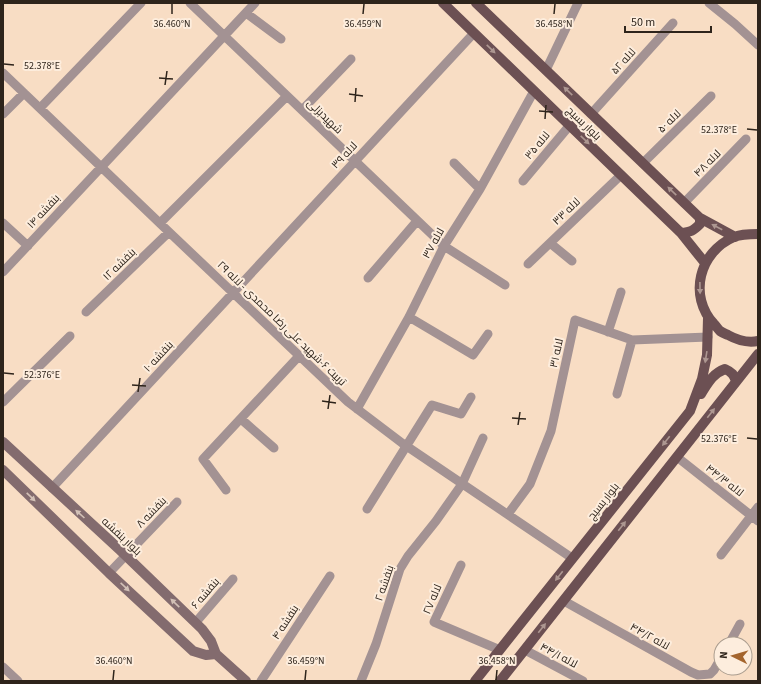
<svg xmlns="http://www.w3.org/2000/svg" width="761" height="684" viewBox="0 0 761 684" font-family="'Source Sans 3',Cairo,sans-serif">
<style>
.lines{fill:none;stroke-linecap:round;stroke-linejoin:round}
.street{stroke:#a39293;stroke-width:9}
.secondary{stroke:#836b6e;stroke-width:10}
.primary{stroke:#6c5053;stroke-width:10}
.oneway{fill:#ad9791}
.oneway2{fill:#d2c0b6}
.ticks{fill:none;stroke:#2e241b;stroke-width:1.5}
.labels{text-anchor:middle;stroke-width:4;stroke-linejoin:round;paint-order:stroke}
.street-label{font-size:11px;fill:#2e241b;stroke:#fdeddd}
.ticks-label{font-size:10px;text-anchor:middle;fill:#2e241b;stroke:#fdeddd;stroke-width:4;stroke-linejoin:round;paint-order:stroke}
</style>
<rect width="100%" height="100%" fill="#f8ddc4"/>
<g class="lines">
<!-- street -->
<path class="street" d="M190 3 444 246 505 285
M709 3 735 24 758 45
M246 13 281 39
M546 70 578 3
M3 73 169 232 348 402 402 443 572 558
M40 108 141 3
M302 110 351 59
M3 114 24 93
M591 114 673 23
M454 163 480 189
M643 163 711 96
M523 181 570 125
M684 203 746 139
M3 223 28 246
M160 223 287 96
M550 243 572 261
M528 264 621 175
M3 272 255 3
M368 278 417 221
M86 312 169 232
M409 317 473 355 488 334
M608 332 621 292
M617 394 632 340
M3 402 70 336
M357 409 409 317 444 246 480 189 534 91
M241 419 274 448
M677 457 758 521
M52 488 474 33
M226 490 203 459 299 356
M367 509 432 405 461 414 471 397
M508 514 530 484 551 431 575 320 632 340 708 337
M721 555 758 507
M461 565 434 622 500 650
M109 573 177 502
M564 601 691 672 698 675 710 674 714 670 721 658
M196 622 233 579
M729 644 740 624
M525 650 583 681
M3 667 18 681
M261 681 330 576
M361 681 376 644 400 569 408 556 436 521 462 484 483 438"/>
<!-- secondary -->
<path class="secondary" d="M3 442 120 550 202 629 211 641 216 654 246 681
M3 470 109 573 193 651 206 655 216 654"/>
<!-- primary -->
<path class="primary" d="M443 3 681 233 705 263
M476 3 700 218 735 237
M681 233C691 232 693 231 700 224V218
M758 234C750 234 741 234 734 237 699 252 688 296 714 324 716 326 718 329 720 331 723 333 726 334 728 335 737 340 748 343 758 341
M701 394C708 383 712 374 725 369 732 372 734 375 736 381
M475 681 690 411 702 379 707 355 708 318
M500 681 758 354"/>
</g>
<!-- one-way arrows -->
<defs><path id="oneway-solid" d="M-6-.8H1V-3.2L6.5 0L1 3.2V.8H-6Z"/></defs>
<g class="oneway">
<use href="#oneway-solid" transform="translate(491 49) rotate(44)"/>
<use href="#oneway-solid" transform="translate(568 91) rotate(-136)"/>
<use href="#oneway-solid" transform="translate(585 140) rotate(44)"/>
<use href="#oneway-solid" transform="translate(672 191) rotate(-136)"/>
<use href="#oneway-solid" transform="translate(717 227) rotate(-152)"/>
<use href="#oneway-solid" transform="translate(700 288) rotate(89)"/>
<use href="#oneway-solid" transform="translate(706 357) rotate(99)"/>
<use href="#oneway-solid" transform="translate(711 413) rotate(-52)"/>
<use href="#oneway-solid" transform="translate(666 441) rotate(128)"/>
<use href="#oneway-solid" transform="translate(622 526) rotate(-52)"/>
<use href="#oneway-solid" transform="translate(559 576) rotate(128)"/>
<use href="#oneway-solid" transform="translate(542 628) rotate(-52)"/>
</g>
<g class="oneway2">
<use href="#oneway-solid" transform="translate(31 497) rotate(44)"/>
<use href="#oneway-solid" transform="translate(80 514) rotate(-138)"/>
<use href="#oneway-solid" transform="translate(125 587) rotate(43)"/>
<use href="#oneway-solid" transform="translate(175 603) rotate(-136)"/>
</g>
<!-- ticks -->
<path class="ticks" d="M172 14V4M363 14 364 4M554 14 555 4M4 64 14 65M159 78 173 79M165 85 167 71M349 94 363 96M355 102 356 88M539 111 553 112M545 119 546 105M747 129 757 130M4 373 14 374M132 385 146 386M138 392 140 378M322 401 336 403M328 409 330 395M512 418 526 419M518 425 520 412M747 438 757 439M113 680 114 670M305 680 306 670M496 680 497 670"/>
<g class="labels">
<!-- street labels -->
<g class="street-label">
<text transform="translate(623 61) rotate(-48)" y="4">لاله ۵۲</text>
<text transform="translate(325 116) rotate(44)" y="4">شهیدبزلی</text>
<text transform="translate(669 121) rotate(-44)" y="4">لاله ۵۰</text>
<text transform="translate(584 123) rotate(44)" y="4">بلوار بسیج</text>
<text transform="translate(537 145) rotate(-50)" y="4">لاله ۳۵</text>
<text transform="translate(344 155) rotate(-47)" y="4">لاله ۳۹</text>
<text transform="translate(707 163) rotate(-45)" y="4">لاله ۴۸</text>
<text transform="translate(43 211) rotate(-47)" y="4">بنفشه ۱۴</text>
<text transform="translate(566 211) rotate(-44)" y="4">لاله ۳۳</text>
<text transform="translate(433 243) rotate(-61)" y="4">لاله ۳۷</text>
<text transform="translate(119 264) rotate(-44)" y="4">بنفشه ۱۲</text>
<text transform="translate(282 323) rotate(44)" y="4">تربیت ۶-شهید علی رضا محمدی - لاله ۲۹</text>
<text transform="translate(556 353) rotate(-78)" y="4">لاله ۳۱</text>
<text transform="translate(158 356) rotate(-47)" y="4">بنفشه ۱۰</text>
<text transform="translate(725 480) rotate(38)" y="4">لاله ۴۴/۳</text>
<text transform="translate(603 501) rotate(-52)" y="4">بلوار بسیج</text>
<text transform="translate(151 512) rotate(-46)" y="4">بنفشه ۸</text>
<text transform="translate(122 536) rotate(43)" y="4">بلوار بنفشه</text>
<text transform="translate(384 583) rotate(-71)" y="4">بنفشه ۲</text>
<text transform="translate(205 593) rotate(-49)" y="4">بنفشه ۶</text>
<text transform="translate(432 599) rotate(-67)" y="4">لاله ۲۷</text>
<text transform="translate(285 622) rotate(-57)" y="4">بنفشه ۴</text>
<text transform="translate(650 636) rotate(29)" y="4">لاله ۴۴/۲</text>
<text transform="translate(559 655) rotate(28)" y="4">لاله ۴۴/۱</text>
</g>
</g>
<g class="ticks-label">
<text x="172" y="27">36.460°N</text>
<text x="363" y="27">36.459°N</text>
<text x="554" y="27">36.458°N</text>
<text x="42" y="69">52.378°E</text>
<text x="719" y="133">52.378°E</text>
<text x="42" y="378">52.376°E</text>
<text x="719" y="442">52.376°E</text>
<text x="114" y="664">36.460°N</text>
<text x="306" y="664">36.459°N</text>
<text x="497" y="664">36.458°N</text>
</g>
<!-- border -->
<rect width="761" height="684" fill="none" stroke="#2e241b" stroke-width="8"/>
<!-- north arrow -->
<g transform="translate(733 656) rotate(275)"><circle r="19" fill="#fdeddd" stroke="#aa9d8f"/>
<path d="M0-3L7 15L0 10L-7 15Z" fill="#a4652d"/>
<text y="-6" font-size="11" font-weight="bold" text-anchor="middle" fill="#2e241b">N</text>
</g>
<!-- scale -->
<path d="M625 26v6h86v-6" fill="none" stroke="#2e241b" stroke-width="2"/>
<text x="631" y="26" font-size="12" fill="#2e241b" stroke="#fdeddd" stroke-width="3" paint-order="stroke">50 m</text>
</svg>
